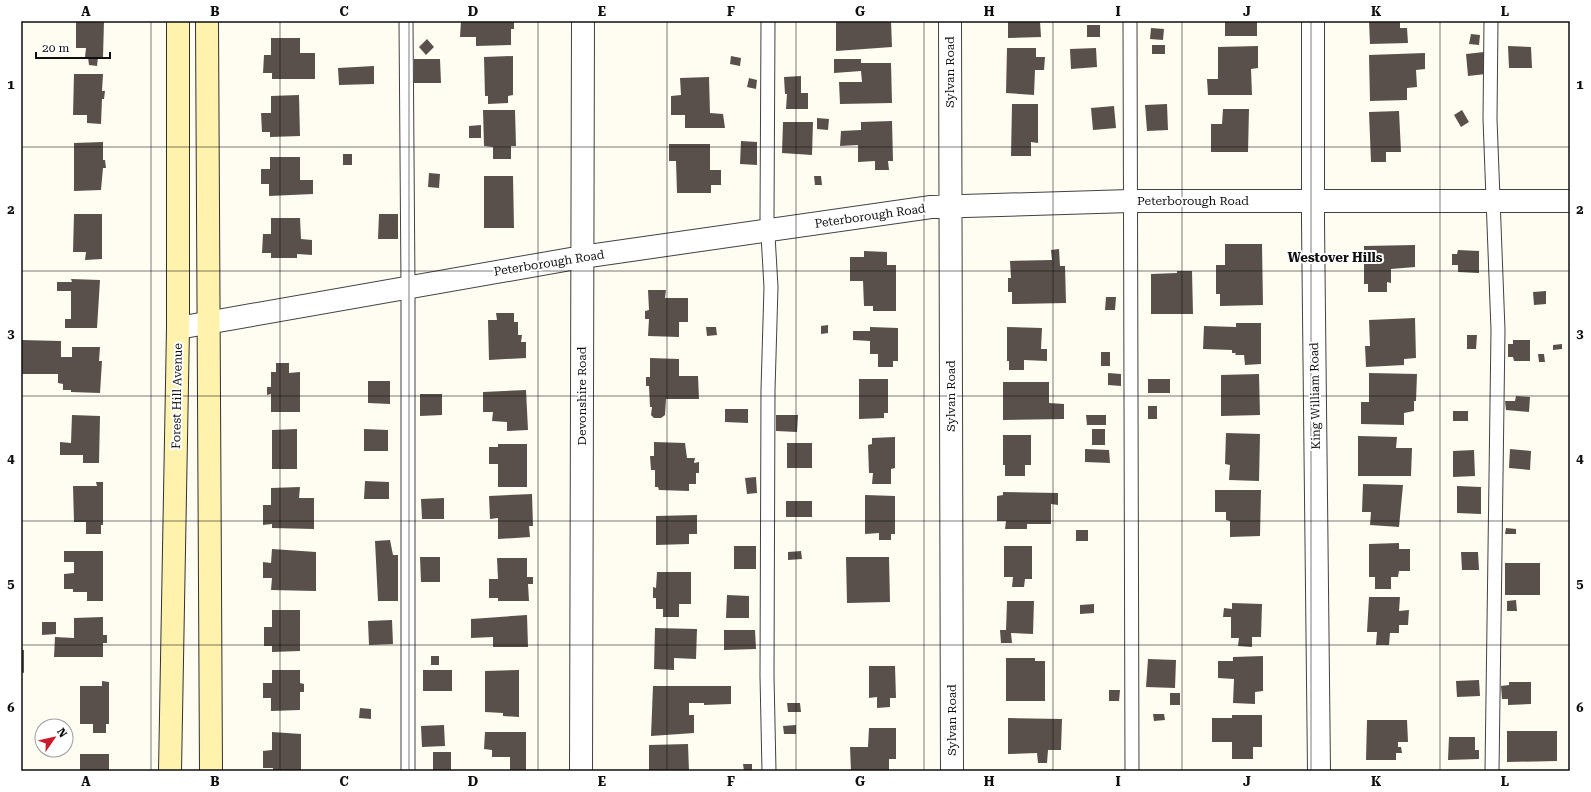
<svg xmlns="http://www.w3.org/2000/svg" width="1591" height="792" viewBox="0 0 1591 792" font-family="'Roboto Serif',serif">
<style>
.building{fill:#59504b}
.lines{fill:none;stroke-linecap:round;stroke-linejoin:round}
.lane-casing{stroke:#424242;stroke-width:15}
.street-casing{stroke:#424242;stroke-width:24}
.secondary-casing{stroke:#313131;stroke-width:24}
.lane{stroke:#fff;stroke-width:13}
.street{stroke:#fff;stroke-width:22}
.secondary{stroke:#fff2ad;stroke-width:22}
.grid{fill:none;stroke:#0f0f0f;stroke-width:1;stroke-opacity:0.55}
.labels{text-anchor:middle;stroke-width:4;stroke-linejoin:round;paint-order:stroke}
.street-label{font-size:12px;fill:#0f0f0f;stroke:#fff}
.neighbourhood-label{font-size:13px;font-weight:bold;fill:#0f0f0f;stroke:#fff}
.neatline{fill:none;stroke:#0f0f0f;stroke-width:1.5}
.grid-label{font-size:13px;text-anchor:middle;font-weight:bold;fill:#0f0f0f}
</style>
<rect width="100%" height="100%" fill="#fffcf2"/>
<!-- building -->
<path class="building" d="M76 21H104L103 57H98L97 66 89 65 88 57H85L86 48H76Z
M461 21H514V29H511V45L476 46V37H460Z
M836 21H891L892 47 836 51Z
M1008 21H1040L1041 37 1008 38Z
M1225 21H1257V36H1225Z
M1369 21H1400V28H1407L1408 43 1370 44Z
M1087 25H1100V37H1087Z
M1151 28 1164 29 1163 40 1150 39Z
M1471 34 1480 35 1479 45 1469 44Z
M271 38H300V53H315V79H272V73H263L264 55H271Z
M427 39 434 47 426 55 419 47Z
M1152 45H1165V54H1152Z
M1258 46V68L1251 69 1252 95H1208L1207 79H1218V47Z
M1508 46 1531 47 1532 68H1509Z
M1007 48H1036V57H1045L1044 70H1035L1034 95 1006 93Z
M1096 48 1097 67 1071 69 1070 49Z
M1484 52 1486 74 1468 76 1466 54Z
M1425 53V69L1416 70 1417 87 1407 88V100L1370 101 1369 55Z
M513 56V95L508 96V103L488 104V96H485L484 57Z
M731 56 741 58 740 66 730 64Z
M414 59H440L441 83H414Z
M834 59H861V63H891L892 103 840 104 839 82H862L861 71 834 73Z
M374 66V84L339 85 338 68Z
M74 74H103L102 91H105L104 99H102L101 124 87 123V115H73Z
M801 76V93H808V109H786L787 94H785L784 77Z
M709 77 710 113 723 114 725 128H685V115H671V96L681 95 680 78Z
M749 78 757 80 756 89 747 87Z
M299 95 300 136 270 137V132H262L261 113H271V96Z
M1012 104H1038V143L1031 142V156H1011Z
M1167 104 1168 130 1147 131 1145 105Z
M1114 106 1116 128 1093 130 1091 108Z
M1223 109H1249L1248 152H1211V124H1222Z
M483 110H515L516 146H511V159H493V147L484 146Z
M1462 110 1469 122 1461 127 1454 115Z
M1399 111 1401 152H1386V162H1371L1369 112Z
M817 118 829 119 828 130 817 129Z
M892 121 893 161H888L889 170H875V161L858 162V145L840 146 841 131 861 130V122Z
M783 122H813L812 155 782 153Z
M481 125V138H469V126Z
M741 141 757 142V165L740 164Z
M103 142V160H105L106 168H103L101 190 74 191V143Z
M669 144H710V170H721V185H711V193H677L676 161H669Z
M343 154H352V165H343Z
M270 157H300V180H313V194L269 196V184H261V169H270Z
M429 173 440 174 439 188 428 187Z
M484 176H513L514 228H484Z
M814 176H821L822 185H815Z
M74 214H102V259L85 260 86 252H73Z
M379 214H398V239H378Z
M271 218H300L301 239 312 240V255L297 254V258H271V253H262L263 234H271Z
M1225 244H1262L1263 305 1220 306V294H1216V265H1225Z
M1415 245V267L1391 269V283L1387 282V292H1368V284H1364V246Z
M1059 249 1060 266H1065L1066 303 1012 304V292H1008V278H1011L1010 261 1052 260 1051 250Z
M1458 250 1479 251V273L1458 272V265H1452V254H1457Z
M864 251 887 252V265H896V311H873V306H864L863 281H850V257H864Z
M1177 271H1192L1193 314H1151V274L1177 273Z
M71 279 100 280 97 328H65V319H71V291H57V282H72Z
M648 290H666L665 298H688V322H679V337L648 336 649 319H645V311L649 310Z
M1546 291V304L1534 305 1533 292Z
M1106 297H1116L1115 310H1105Z
M496 313H514V322H518V335H522L521 342H526V358L489 360 488 320H497Z
M1415 318 1416 358 1404 359V365L1366 367 1365 346H1370L1369 320Z
M1236 323H1261V364L1245 365 1244 355H1235L1236 353H1232V350L1203 349 1204 326 1236 327Z
M828 325V333L821 334V326Z
M706 327H716L717 335 707 336Z
M870 327 898 328V361H893V367H878V354H870V341L853 340V331H870Z
M1007 327 1042 328 1041 349H1047V361L1024 360V370H1009V361H1007Z
M1467 335H1477L1476 349H1467Z
M21 340 61 341V357H72V347H100L99 361H102L100 393 71 392V390H63V384L58 383V374H21Z
M1513 340H1530V361H1514L1513 357H1508V344H1513Z
M1562 344V349L1553 350V345Z
M1101 352H1110V366H1101Z
M1538 354H1544L1545 362H1539Z
M650 358 679 359V376H698L699 399H666L665 415 661 418H654L651 415 652 407H650L649 386H646V377H650Z
M276 363H289V373L300 372V412H271V394L267 395V387H271V372H276Z
M1108 373 1121 374V386L1108 385Z
M1369 373 1417 374 1416 401H1414V411L1404 413V425L1361 424V402H1369Z
M1259 374 1260 415 1221 416V375Z
M859 379H888V413H884V418L859 419Z
M1148 379H1170V393H1148Z
M368 381H390V404L368 403Z
M1003 382H1049V403L1064 404V419L1003 420Z
M526 390 528 430 507 431V422L492 421 493 412H483V392Z
M420 394H442V415L420 416Z
M1516 396 1530 397 1529 412 1506 410 1505 401H1515Z
M1148 406H1157V419H1148Z
M725 409H748V423L725 422Z
M1453 411H1468V421H1453Z
M72 415 100 416 99 463H83V455H60V442L71 443Z
M776 415H798L797 432 776 431Z
M1086 415H1106V425H1087Z
M297 429V469H272V430Z
M364 429 388 430V451H364Z
M1092 429H1105V445H1092Z
M1226 433 1260 434 1259 481 1229 480 1230 465 1225 464Z
M1003 435H1031V465H1025V476H1005V465H1003Z
M1358 436 1397 437 1396 448H1412L1411 476H1358Z
M895 437V468L891 469V484H872L873 473H869L868 445 872 444V438Z
M654 442 685 443 687 458H695L694 463 699 462V473H696V484H689V491L659 490 658 487H655V470H651L650 456H654Z
M787 443H812V468H787Z
M498 444H527V487H498V464H489V447H498Z
M1085 449 1109 450 1110 463 1085 462Z
M1510 449 1531 451 1530 470 1509 468Z
M1474 450 1475 476 1453 477V451Z
M756 477 757 493 747 494 745 478Z
M365 481 389 482V499H364Z
M96 482H103V525H101V534H86V522H74L73 486H97Z
M1363 484 1403 485 1399 527 1370 525 1371 512H1362Z
M1457 486 1481 487V514L1457 513Z
M300 487 299 498H314V529L272 528V524L263 525V505H271V488Z
M1215 490H1261L1260 536 1230 537V521L1226 520V512H1215Z
M1003 492 1058 493V505L1051 504V524H1027V529H1005L1006 521H997V496L1003 495Z
M532 494 533 526H529L530 537 498 539V518L490 519 489 496Z
M865 495 895 496V534H891V540H879V533L865 534Z
M444 498V519H422L421 499Z
M786 501H812V517H786Z
M697 515V534H689V544L656 545V516Z
M1506 528 1516 529V534H1505Z
M1076 530H1088V541H1076Z
M390 540 393 555H398V601H378L375 541Z
M1399 543V549H1410V571H1399L1398 577H1391V589H1375V577H1369V544Z
M734 546H756V569H734Z
M1004 546H1032V579H1025L1024 587H1012L1013 577H1004Z
M272 549 316 552V591L271 590 272 578H263V562L271 563Z
M64 551H103V601H87V592H73V589H64V574L74 573V562H64Z
M801 551 802 559 788 560V552Z
M1461 552H1478L1479 570H1462Z
M420 557H440V582H421Z
M846 557H889L890 602 847 603Z
M497 558H527V577H533V584H528L529 601H498V598H489V579H498Z
M1505 563H1540V595H1505Z
M657 572H691V604H679V617H663V609H656V598H653V587L656 588Z
M727 595 749 596V618H726Z
M1369 597H1400L1399 611 1409 610 1408 625H1399V633H1390L1389 645H1376L1377 632H1367Z
M1516 600 1517 611H1507V601Z
M1007 601H1034L1033 634 1011 633 1012 643H1001L1000 630H1006Z
M1232 603 1262 604 1261 637H1252V647L1238 646 1239 638H1231V617H1223L1224 608 1232 609Z
M1094 604V613L1080 614V605Z
M272 610H300V651L272 652V646H264V627H272Z
M527 615 528 647H493V637L471 638V619Z
M103 617V635H107V643H103V657H54L55 637 74 638V618Z
M392 620 393 644 369 645 368 621Z
M42 622H56V634L42 635Z
M655 628 697 629 696 659 674 658V670L654 669Z
M724 630H755L756 649 724 650Z
M21 650H24V673L21 672Z
M431 656H439V665H431Z
M1263 656V691L1255 692V704L1233 703 1234 679 1218 678V661H1233V657Z
M1006 658H1035V661H1045V701H1006Z
M1148 659 1176 660 1175 688 1146 687Z
M869 666H895L896 698H890V707L877 708V697L869 698Z
M272 670H300V683L304 684V692H300V710L271 711V698H263V683H272Z
M423 670H452V691H423Z
M519 670V717L503 716V713L485 712V671Z
M1479 680 1480 696 1457 697 1456 681Z
M102 681 109 682V724H106V733H93V724H80V686H102Z
M1509 682H1531V704L1508 705V699H1502L1501 686 1509 685Z
M653 686H731V704L704 705V703H689V715H694V733L651 736Z
M1109 690H1120L1119 701H1109Z
M1170 693H1180V705H1170Z
M787 703H800L801 712H788Z
M360 708 371 709V719L359 718Z
M1153 714H1164L1165 720 1154 721Z
M1232 715H1262V747H1253V759H1232V742H1212V718H1232Z
M1008 718 1062 719 1061 750H1048L1047 763H1038L1037 753 1008 754Z
M1367 720H1407L1408 742H1398V747H1401L1402 753H1396V760H1366Z
M444 725 445 746 422 747 421 726Z
M796 725V734H784L783 726Z
M869 728H896V759H889V771H851L850 747H868Z
M1507 731H1557V761L1507 762Z
M272 732 301 734V771H273V768H263V751L272 750Z
M485 732H526V770H510V757H492V750L484 749Z
M1449 737H1475V750H1479V759L1448 760Z
M688 744 689 771H649V745Z
M433 752H451V771H433Z
M80 754H109V771H80Z
M743 764H752V771H744Z"/>
<g class="lines">
<!-- lane casing -->
<g class="lane-casing">
<path id="lane" d="M406 21 408 287V771
M768 21 767 218 771 287 768 390 767 676 769 771
M1130 21 1132 771
M1491 21 1490 119 1498 330 1492 771"/>
</g>
<!-- street casing -->
<g class="street-casing">
<path id="street" d="M950 21 952 771
M1313 21V223L1319 771
M178 328 582 257 931 207 1130 201H1570
M581 771 583 21"/>
</g>
<!-- secondary casing -->
<g class="secondary-casing">
<path id="secondary" d="M207 21 211 771
M170 771 178 328V21"/>
</g>
<!-- lane -->
<use href="#lane" class="lane"/>
<!-- street -->
<use href="#street" class="street"/>
<!-- secondary -->
<use href="#secondary" class="secondary"/>
</g>
<!-- grid -->
<path class="grid" d="M151 21V771M280 21V771M409 21V771M538 21V771M667 21V771M796 21V771M924 21V771M1053 21V771M1182 21V771M1311 21V771M1440 21V771M21 147H1570M21 271H1570M21 396H1570M21 521H1570M21 645H1570"/>
<g class="labels">
<!-- street labels -->
<g class="street-label">
<text transform="translate(950 72) rotate(-90)" y="4">Sylvan Road</text>
<text x="1193" y="205">Peterborough Road</text>
<text transform="translate(870 216) rotate(-8)" y="4">Peterborough Road</text>
<text transform="translate(549 263) rotate(-9)" y="4">Peterborough Road</text>
<text transform="translate(177 396) rotate(-89)" y="4">Forest Hill Avenue</text>
<text transform="translate(582 396) rotate(-90)" y="4">Devonshire Road</text>
<text transform="translate(951 396) rotate(-90)" y="4">Sylvan Road</text>
<text transform="translate(1315 396) rotate(-91)" y="4">King William Road</text>
<text transform="translate(952 720) rotate(-90)" y="4">Sylvan Road</text>
</g>
<!-- neighbourhood labels -->
<g class="neighbourhood-label">
<text x="1335" y="262">Westover Hills</text>
</g>
</g>
<!-- border -->
<rect width="1591" height="792" fill="none" stroke="#ffffff" stroke-width="44"/>
<!-- north arrow -->
<g transform="translate(54 738) rotate(56)"><circle r="19" fill="#ffffff" stroke="#9f9f9f"/>
<path d="M0-3L7 15L0 10L-7 15Z" fill="#cd1a2b"/>
<text y="-6" font-size="11" font-weight="bold" text-anchor="middle" fill="#0f0f0f">N</text>
</g>
<!-- scale -->
<path d="M36 52v6h74v-6" fill="none" stroke="#0f0f0f" stroke-width="2"/>
<text x="42" y="52" font-size="12" fill="#0f0f0f" stroke="#ffffff" stroke-width="3" paint-order="stroke">20 m</text>
<rect x="22" y="22" width="1547" height="748" class="neatline"/>
<g class="grid-label">
<text x="86" y="16">A</text>
<text x="215" y="16">B</text>
<text x="344" y="16">C</text>
<text x="473" y="16">D</text>
<text x="602" y="16">E</text>
<text x="731" y="16">F</text>
<text x="860" y="16">G</text>
<text x="989" y="16">H</text>
<text x="1118" y="16">I</text>
<text x="1247" y="16">J</text>
<text x="1376" y="16">K</text>
<text x="1505" y="16">L</text>
<text x="11" y="89">1</text>
<text x="1580" y="89">1</text>
<text x="11" y="214">2</text>
<text x="1580" y="214">2</text>
<text x="11" y="338">3</text>
<text x="1580" y="338">3</text>
<text x="11" y="463">4</text>
<text x="1580" y="463">4</text>
<text x="11" y="588">5</text>
<text x="1580" y="588">5</text>
<text x="11" y="712">6</text>
<text x="1580" y="712">6</text>
<text x="86" y="786">A</text>
<text x="215" y="786">B</text>
<text x="344" y="786">C</text>
<text x="473" y="786">D</text>
<text x="602" y="786">E</text>
<text x="731" y="786">F</text>
<text x="860" y="786">G</text>
<text x="989" y="786">H</text>
<text x="1118" y="786">I</text>
<text x="1247" y="786">J</text>
<text x="1376" y="786">K</text>
<text x="1505" y="786">L</text>
</g>
</svg>
